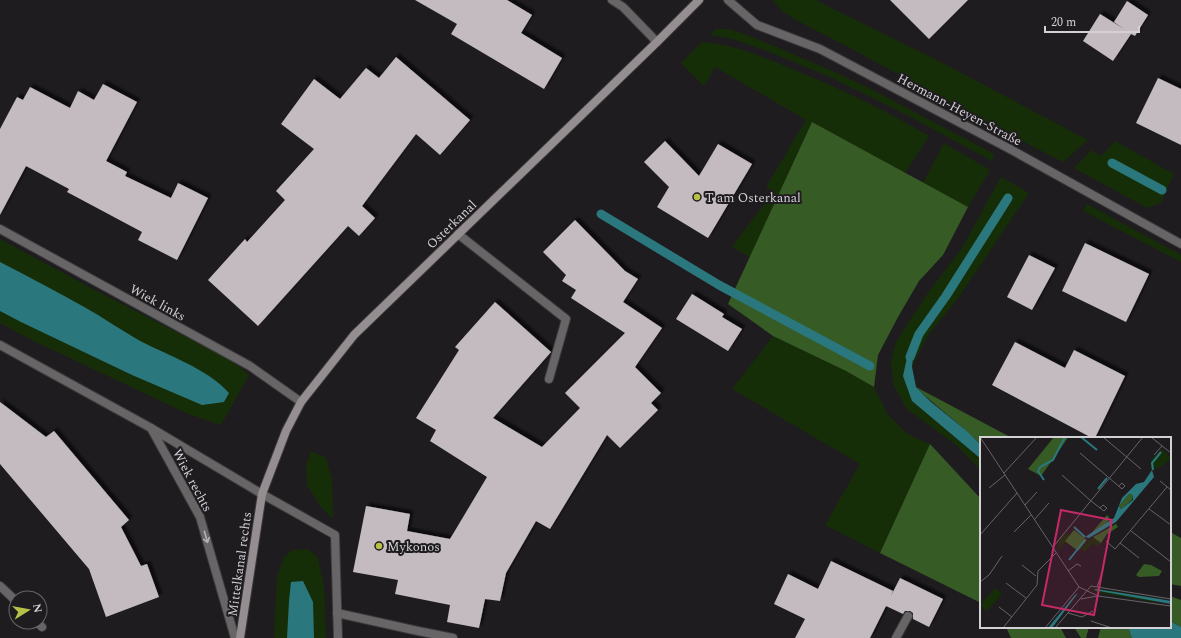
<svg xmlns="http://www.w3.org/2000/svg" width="1181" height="638" viewBox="0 0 1181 638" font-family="Spectral,serif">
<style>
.green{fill:#162e08}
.forest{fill:#365b24}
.water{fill:#2a777d}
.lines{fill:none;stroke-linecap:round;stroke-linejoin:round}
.stream{stroke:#2a777d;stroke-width:9}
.building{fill:#c3bbbf;filter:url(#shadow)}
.lane-casing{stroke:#3c393d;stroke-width:10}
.street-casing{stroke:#3c393d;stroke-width:10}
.secondary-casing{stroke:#3c393d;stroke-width:10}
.lane{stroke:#686566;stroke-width:8}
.street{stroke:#686566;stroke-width:8}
.secondary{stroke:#948e90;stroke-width:8}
.oneway{stroke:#b3b1b4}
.poi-dot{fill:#b7c147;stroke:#1f1c20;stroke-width:1.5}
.labels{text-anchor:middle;stroke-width:4;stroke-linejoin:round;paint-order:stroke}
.street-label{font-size:13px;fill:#d3d1d5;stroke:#1f1c20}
.poi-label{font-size:13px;fill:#d3d1d5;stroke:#1f1c20;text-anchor:start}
.inset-river{fill:none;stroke:#2a777d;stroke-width:2}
.inset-road{fill:none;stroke:#676468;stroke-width:1}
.view{fill:#c42a67;fill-opacity:0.15;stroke:#c42a67;stroke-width:2}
.inset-edge{fill:none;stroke:#d3d1d5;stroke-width:2}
</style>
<defs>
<filter id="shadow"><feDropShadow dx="3.5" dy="-3.5" stdDeviation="1" flood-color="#0009"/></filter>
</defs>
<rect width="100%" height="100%" fill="#1f1c20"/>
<!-- green -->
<path class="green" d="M773 0H817L821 3 933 58 1088 140 1063 162 997 128 852 49 796 20 782 11Z
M715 29H729L750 36 837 73 873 90 994 154 992 161 905 114 830 77 767 51 733 39 710 35Z
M702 42C733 44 763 57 792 69 839 88 885 110 929 136L905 173 812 122 750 257 732 247 774 191 766 187 806 120 715 67 704 86 681 63Z
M1115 141 1174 174 1161 203 1147 208 1074 168 1092 150 1101 156Z
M944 143 990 170 968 207 923 183Z
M1001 177 1029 193 959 297 929 334 912 366 916 387 912 401 981 459V470L956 445 907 409 894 386 891 362 896 342 925 297 962 248Z
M1087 204 1181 255V262L1083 211Z
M0 239 93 289 231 360 249 375 221 425 186 413 34 341 0 323Z
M773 336 846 371 874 387 888 415 907 434 930 444 880 553 825 525 860 464 732 389Z
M311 451 326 458 332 480 333 519 321 507 307 485 306 466Z
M308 549 318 558 324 587 326 638H274L277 577 284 557 293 550Z"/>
<!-- forest -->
<path class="forest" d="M812 122 968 207 943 255 919 281 898 317 878 355 874 387 846 371 773 336 728 304Z
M916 387 1012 438H981V445C961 424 937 408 916 387Z
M930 444 981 499V603L880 553Z
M1170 532 1181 538V586L1170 584Z
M1170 596 1181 600V627L1170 621Z
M1006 627H1060L1066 638H1011Z
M1074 627H1089L1086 638H1081Z
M1101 627H1128L1132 638H1098Z"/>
<!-- water -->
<path class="water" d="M0 262C29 277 58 292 86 308 102 317 118 328 135 338 165 355 206 367 229 393L224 402 202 405 132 375 21 322 0 311Z
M914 347 912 367 916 387 931 402 968 432 981 445V459L912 401 903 376 908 353Z
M303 581 313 602 314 638H287L289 601 291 582Z
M1170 621 1181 627V638H1132L1128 627H1170Z"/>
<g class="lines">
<!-- stream -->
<path class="stream" d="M1112 163 1162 190
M601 214 719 285 870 366
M910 357 919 334 946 296 1008 198"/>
</g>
<!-- building -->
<path class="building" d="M415 0H507L532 15 521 33 562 58 544 89 451 34 457 24Z
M890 0H968L929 39Z
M1127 1 1148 15 1135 36 1131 34 1113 61 1083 41 1100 14 1124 29 1114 22Z
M396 57 470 120 440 155 416 134 362 206 375 218 359 236 348 226 258 326 208 280 245 239 247 242 285 200 276 191 314 149 281 124 314 79 340 99 366 68 379 78Z
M1158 78 1181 89V145L1136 123Z
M103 84 137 102 106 161 127 172 125 176 171 198 178 183 208 198 177 260 138 240 142 232 67 192 69 189 26 166 0 215V129L17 97 23 100 30 87 70 108 78 91 94 100Z
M665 141 699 176 718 144 752 164 708 238 657 207 669 187 644 162Z
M575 220 625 271 638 279 623 302 662 328 635 367 661 393 651 403 658 410 620 448 607 435 550 529 536 521 506 573 500 601 485 599 479 628 447 622 450 605 395 594 398 580 353 572 366 506 410 514 407 531 450 539 487 477 430 441 436 430 416 418 459 350 455 347 495 302 551 352 493 418 542 447 580 408 565 393 625 333 571 298 576 290 562 281 566 275 543 252Z
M1085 243 1149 274 1126 322 1062 291Z
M1029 255 1055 268 1032 310 1007 297Z
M692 294 724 314 722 317 742 329 728 351 676 319Z
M1015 342 1065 368 1074 350 1125 376 1095 438H1092L992 385Z
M0 402 46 437 54 431 129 520 121 527 141 566 147 564 159 597 106 617 89 569 0 464Z
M831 561 893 591 891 596 900 578 943 599 929 627 913 619V613L910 611H905L903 614 886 606 870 638H795L805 619 774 604 788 574 818 589Z"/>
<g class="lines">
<!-- lane casing -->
<g class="lane-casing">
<path id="lane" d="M458 234 566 319 549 379
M0 586 16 601
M337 613 418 631 453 638
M37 622 42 627"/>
</g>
<!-- street casing -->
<g class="street-casing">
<path id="street" d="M612 0 623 7 657 42
M728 0 757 25 820 49 1008 148 1181 244
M0 229 250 366 301 402
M0 345 151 428 262 494 335 535 338 638
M151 428 200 517 235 638
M896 638 908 616"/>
</g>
<!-- secondary casing -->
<g class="secondary-casing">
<path id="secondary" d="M240 638 262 494 286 431 301 402 354 335 657 42 699 0"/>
</g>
<!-- lane -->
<use href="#lane" class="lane"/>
<!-- street -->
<use href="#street" class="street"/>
<!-- secondary -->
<use href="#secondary" class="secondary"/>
</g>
<!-- one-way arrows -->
<defs><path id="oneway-shaft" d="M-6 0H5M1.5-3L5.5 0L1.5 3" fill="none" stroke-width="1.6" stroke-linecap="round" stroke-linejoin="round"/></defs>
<use class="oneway" href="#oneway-shaft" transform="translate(206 537) rotate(74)"/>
<!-- markers -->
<g class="poi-dot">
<circle cx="697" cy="197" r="4"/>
<circle cx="379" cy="546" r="4"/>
</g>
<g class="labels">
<!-- street labels -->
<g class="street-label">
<text transform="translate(960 109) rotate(28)" y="5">Hermann-Heyen-Straße</text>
<text transform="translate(451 224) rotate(-44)" y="5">Osterkanal</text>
<text transform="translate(158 302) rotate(29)" y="5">Wiek links</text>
<text transform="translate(193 480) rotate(62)" y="5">Wiek rechts</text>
<text transform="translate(239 564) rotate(-82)" y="5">Mittelkanal rechts</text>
</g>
<!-- poi labels -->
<g class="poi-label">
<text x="705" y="202">T am Osterkanal</text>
<text x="387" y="551">Mykonos</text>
</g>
</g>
<!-- overview -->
<g transform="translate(980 437)">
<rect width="191" height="191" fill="#1f1c20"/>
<path d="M182 12 191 21 181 30 171 32V23ZM91 91 86 96 90 98 85 104 95 111 85 105 78 114 79 106 76 110 81 102ZM113 100 121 106 117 110 113 106 105 115 101 111ZM15 151 22 157 7 174 0 168ZM112 151 176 161 175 165 120 156 112 153Z" fill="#162e08"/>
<path d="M74 0H87V2L61 39 48 32ZM149 57H152V63L141 72 139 69ZM127 78 129 80 127 87 108 100ZM136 87 138 90 127 97 121 106 113 100ZM94 93 107 103 98 114 85 104ZM164 127 171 128 182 134 179 139 159 140 156 138Z" fill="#365b24"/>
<path d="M172 33 174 40 136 85 109 101 105 100 134 81 142 61 156 47 164 45ZM149 57H152L153 63 141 72 139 69ZM116 152 180 162 191 164V167L114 153ZM98 156 72 191H68L95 158Z" fill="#2a777d" fill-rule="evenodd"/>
<path class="inset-river" d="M101 0 117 13M173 33 172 26 181 15M64 43 58 34 60 30 73 23 85 0M118 52 127 41M94 90 105 100M89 123 105 103"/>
<path class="inset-road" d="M0 0 99 150 118 159 191 169M123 0 161 32M171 0 191 16M100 16 142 52 145 49 142 46 139 49M174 18 182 9M24 36 57 0M82 38 111 64 124 74 127 71 123 68 120 71M180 44 191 53M9 51 25 38M45 68 57 55M169 72 191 88M54 83 69 66M151 94 191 125M34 95 51 78M0 98 37 56M126 104 135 112 187 50M140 106 159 121M73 110 163 0M42 128 56 139M88 134 97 127 101 129M0 145 9 138 22 119M26 146 46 161M117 150 123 133M101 162 117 159M19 170 32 180M88 176 102 180 113 174M111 184 132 191M23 191 57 148 58 134 76 116M65 191 99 150M75 191 111 149 191 162"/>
<path class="view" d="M81 73 132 83 114 178 62 168Z"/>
<rect width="191" height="191" class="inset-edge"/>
</g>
<!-- north arrow -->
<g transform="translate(28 610) rotate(79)"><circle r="19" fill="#1f1c20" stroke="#676468"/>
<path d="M0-3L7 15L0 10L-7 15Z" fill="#b7c147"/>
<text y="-6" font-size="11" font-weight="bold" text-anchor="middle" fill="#d3d1d5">N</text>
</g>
<!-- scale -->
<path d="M1045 26v6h94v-6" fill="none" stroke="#d3d1d5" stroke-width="2"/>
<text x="1051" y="26" font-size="12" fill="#d3d1d5" stroke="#1f1c20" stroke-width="3" paint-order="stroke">20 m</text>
</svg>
